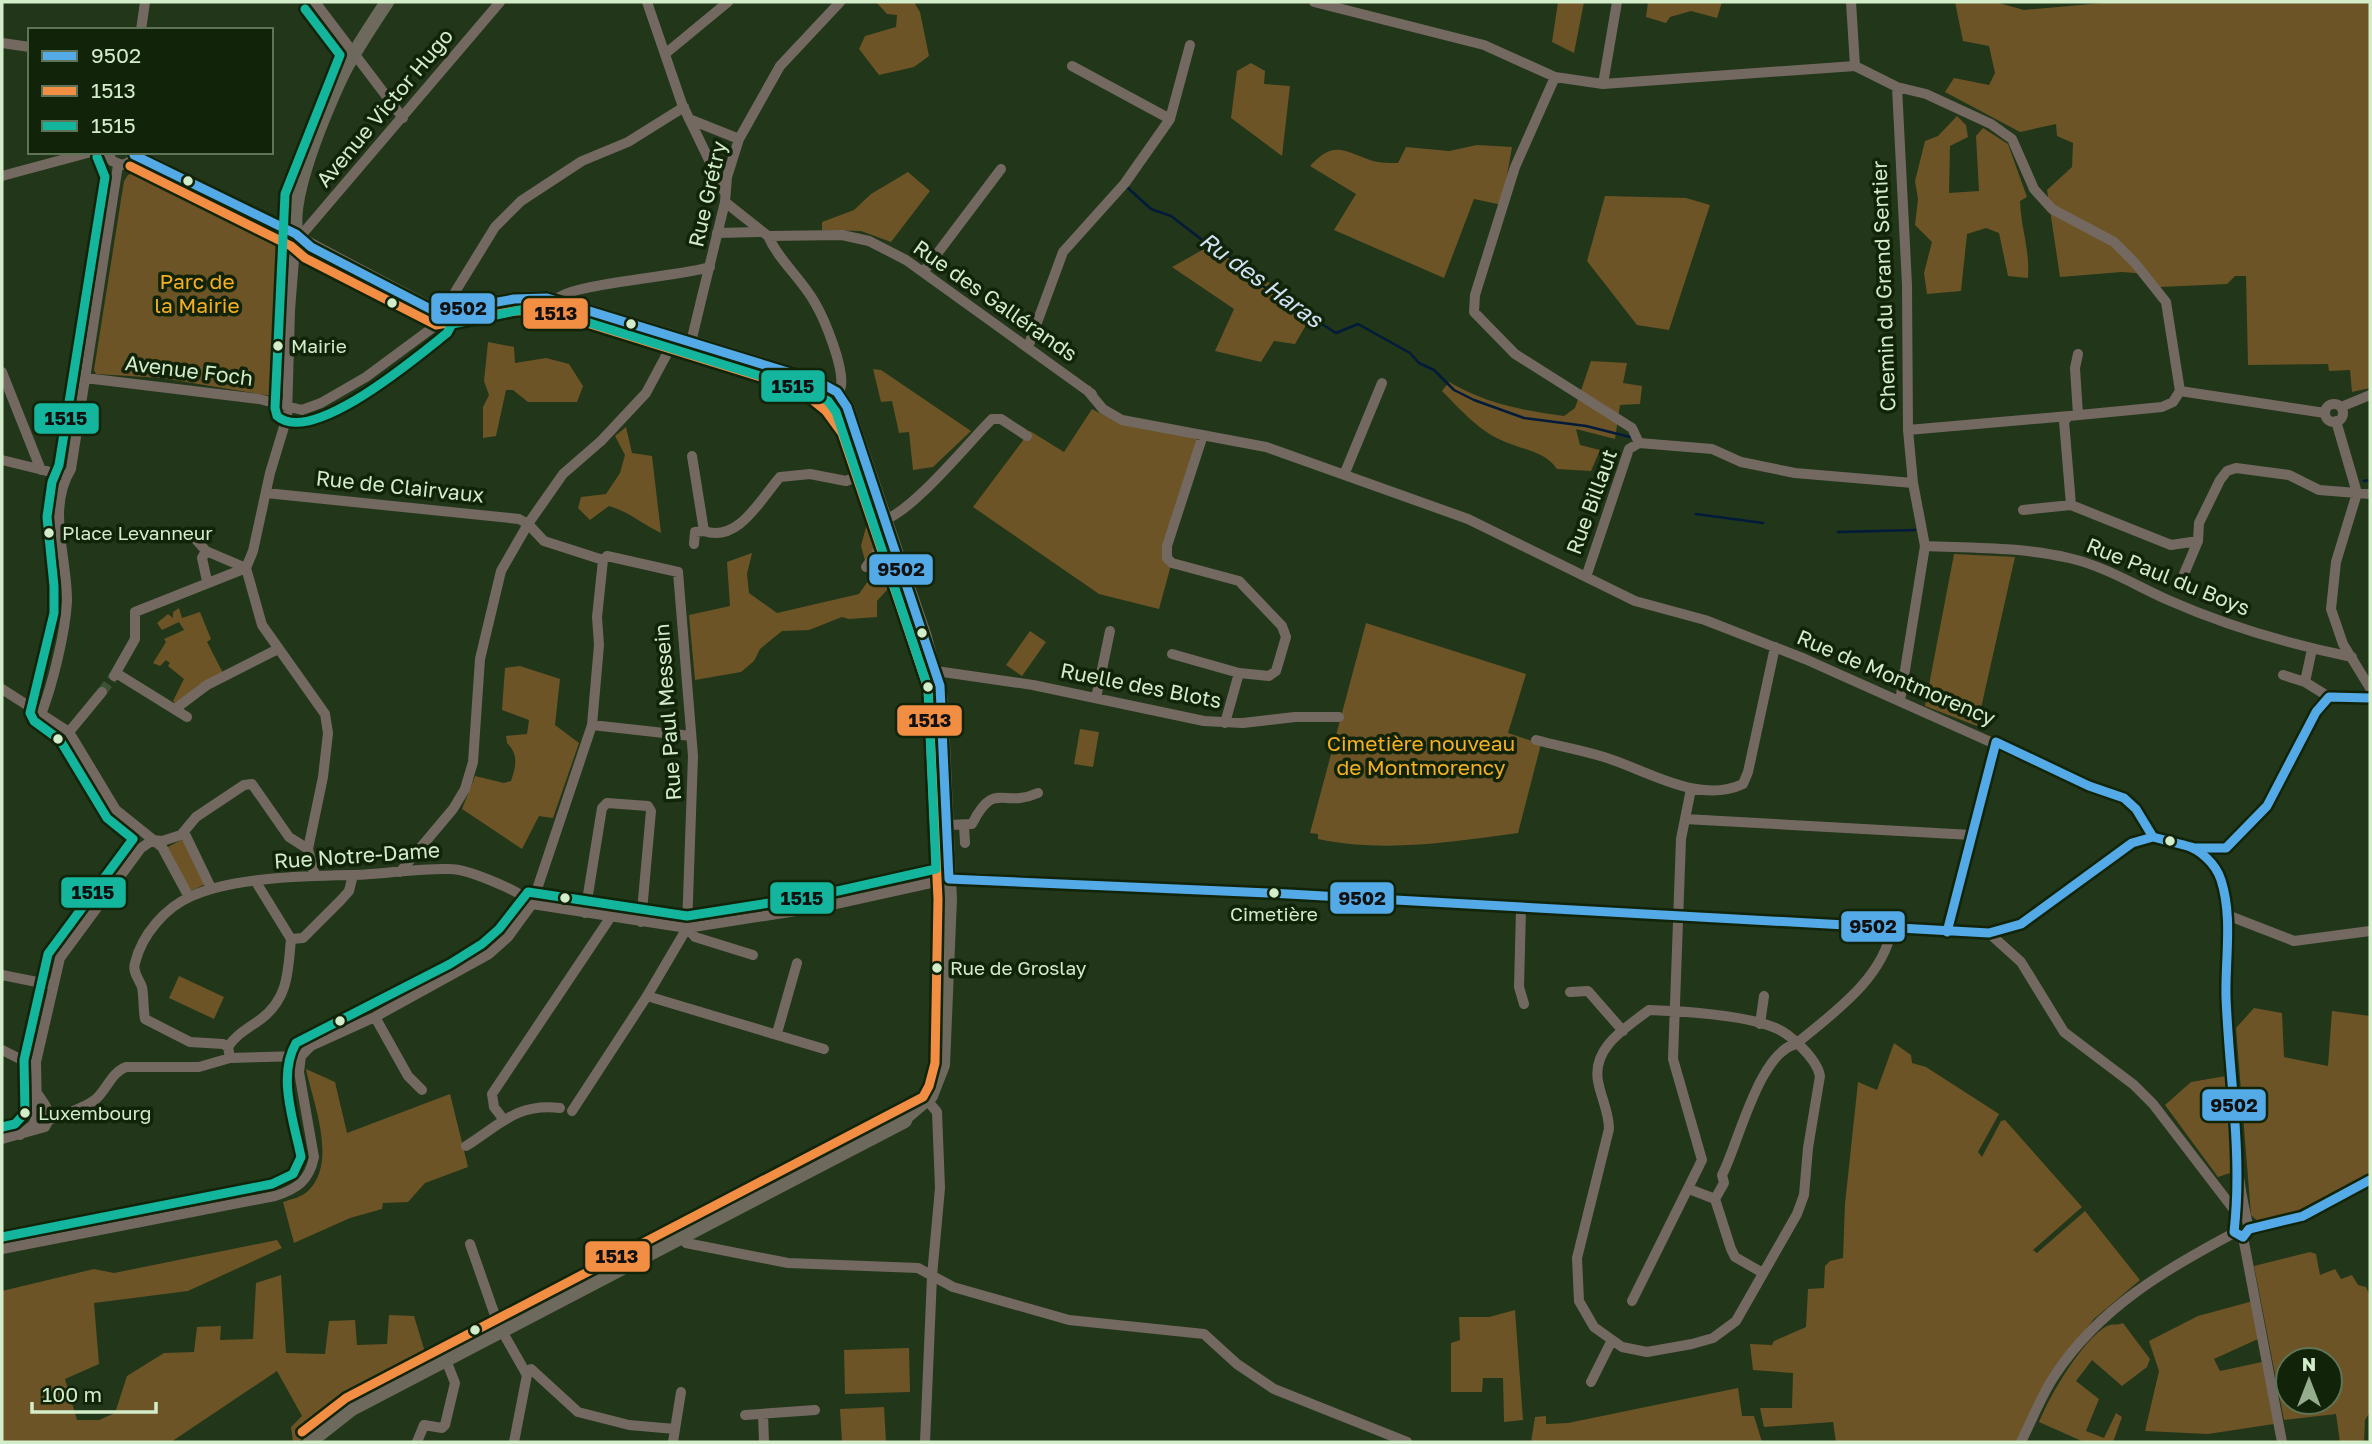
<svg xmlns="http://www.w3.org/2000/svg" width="2372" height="1444" viewBox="0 0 2372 1444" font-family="'Golos Text',sans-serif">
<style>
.green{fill:#6c5426;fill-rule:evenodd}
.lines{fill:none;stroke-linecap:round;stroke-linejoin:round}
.stream{stroke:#031b3a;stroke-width:2.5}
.minor-tunnel{stroke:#3d5134;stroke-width:10;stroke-dasharray:10 5;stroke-linecap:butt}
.minor{stroke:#746961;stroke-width:10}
.major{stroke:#6d695c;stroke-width:14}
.bus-1-casing{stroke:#112409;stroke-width:14}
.bus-2-casing{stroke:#112409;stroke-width:14}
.bus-3-casing{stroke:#112409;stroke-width:14}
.bus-1{stroke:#53aae6;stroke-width:9}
.bus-2{stroke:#f28e43;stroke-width:9}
.bus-3{stroke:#13b59d;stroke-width:9}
.bus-dot{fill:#d3edca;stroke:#112409;stroke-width:2.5}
.labels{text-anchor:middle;stroke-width:7;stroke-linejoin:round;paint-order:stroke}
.bus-label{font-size:19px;fill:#d3edca;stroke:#112409;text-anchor:start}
.street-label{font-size:21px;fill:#d3edca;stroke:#112409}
.park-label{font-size:21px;fill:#f6af22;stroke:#112409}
.water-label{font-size:23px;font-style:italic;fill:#d3e2f6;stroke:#112409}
.line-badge{stroke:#112409;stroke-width:2.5}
.pale-badge-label{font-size:19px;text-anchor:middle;font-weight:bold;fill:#111}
</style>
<rect width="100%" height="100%" fill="#22361a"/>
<!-- green -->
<path class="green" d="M876 2H914L920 12 929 56 914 67 879 75 859 49 865 36 896 27 897 15 887 14Z
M1558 2H1584L1574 53 1552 42Z
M1648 2H1722L1717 18 1691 11 1670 17 1666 23 1646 17Z
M1955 2H1995L2024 10 2115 2H2370V388L2352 392 2350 370 2329 371 2328 364 2248 365 2246 276H2235L2227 284 2160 287 2147 274 2122 272 2060 277 2047 190 2072 167 2073 143 2057 136 2056 124 2020 132 1945 92 1954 78 1989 85 1995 73 1989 46 1963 41Z
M1251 63 1265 71 1264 84 1290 86 1282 156 1231 118 1237 71Z
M1957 116 1966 125 1968 137 1950 146 1949 193 1979 191 1976 136 1983 128 2008 144 2027 197 2020 201C2021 229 2030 249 2028 278L2008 276 1999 233 1986 228 1967 234 1961 291 1927 294 1924 273 1932 242 1915 225 1918 199 1915 181 1925 141 1938 136Z
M1477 145 1512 147 1502 205 1474 199 1444 278 1334 230 1356 194 1310 166C1334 141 1341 150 1370 160 1378 163 1389 163 1398 163L1406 147 1449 151Z
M147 167 289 245 280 393 277 397 162 378 96 374 94 370 124 181 128 175Z
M908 172 930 191 891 242 861 231 822 230V222L854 210 871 194Z
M1605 196 1686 198 1710 205 1669 330 1637 325 1587 261Z
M1213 244 1313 313 1295 344 1274 341 1261 362 1215 351 1234 309 1172 267Z
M488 342 514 347 515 363 546 358 569 364 583 386 577 402H528L513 390H506L496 436 483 438V407L489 395 484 381Z
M1591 361 1627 363 1623 383 1642 386 1640 404 1620 405 1615 439 1576 429 1580 445 1600 450 1591 471 1557 469C1544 450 1521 450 1501 440 1478 430 1459 408 1442 391L1449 382C1487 404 1521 410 1564 416L1575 408Z
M873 369 881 370 971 431 933 467 913 470 909 432 899 433 892 401 881 402Z
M1092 409 1115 421 1197 439 1162 553 1164 561 1171 565 1159 609 1099 594 973 507 1030 431 1064 452Z
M626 427 632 453 652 456 661 533C640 523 632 513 609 506L590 520 578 508 581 497 606 494 620 473 625 455 615 436Z
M876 522 895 581 877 601V617L849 619 842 617 809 630 782 631 760 649 754 661 741 672 695 680 689 615 730 606 727 562 752 553 747 574 749 593 777 613 859 594 870 578 861 546 866 527Z
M1954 554 2015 557 1977 726 1925 706Z
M179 608 182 618 200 612 211 639 207 642 223 673 180 708 173 701 184 679 168 666 170 663 166 660 160 666 153 663 166 642 164 639 184 630 179 622 162 630 157 623 168 614 173 618V612Z
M1366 623 1526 674 1508 733 1541 744 1518 833C1451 842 1384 853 1318 839V834L1310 833Z
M1030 631 1046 642 1022 676 1006 665Z
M520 666 560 679 555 725 579 743 553 818 539 816 522 849 462 809 475 776 504 783 511 781C516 766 519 755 507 743L506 736 527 734 529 720 502 710 505 668Z
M1080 729 1099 732 1093 767 1074 764Z
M181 840 184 841 206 884 188 892 166 848Z
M179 976 224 997 214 1019 169 998Z
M2254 1008 2282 1013 2284 1057 2328 1066 2332 1011 2370 1016V1173L2295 1212 2259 1222 2251 1215 2236 1028Z
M1894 1043 1911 1055 1912 1063 1926 1067 1999 1114 1978 1152 1982 1157 2001 1121 2005 1120 2082 1207 2033 1250 2037 1253 2085 1211 2140 1280 2094 1319 2065 1355 2017 1442H1836L1833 1422 1764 1427 1760 1408H1792L1793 1373 1753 1370 1750 1344 1772 1345 1774 1341 1806 1327 1808 1289 1824 1288 1825 1266 1830 1261 1843 1258 1845 1204 1858 1082 1877 1090Z
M306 1069 335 1082 347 1133 450 1094 468 1167 425 1183 408 1202 383 1203 382 1209 350 1218 294 1243 283 1202C292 1199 302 1197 308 1191 338 1162 313 1103 306 1069Z
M2226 1076 2233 1172 2218 1177 2165 1105 2191 1082Z
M277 1240 282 1248 188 1291 94 1303 99 1364 65 1379 77 1420H99L115 1413 127 1376 164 1353 194 1352 197 1327 221 1326 220 1340 253 1339 256 1283 281 1275 286 1353 325 1354 329 1321 355 1320 357 1345 387 1344 389 1315 414 1316 428 1362 321 1422 298 1442H293L291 1427 302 1416 277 1371 171 1442H2V1291L94 1269 114 1273Z
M2310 1252 2316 1254 2320 1275 2335 1269 2341 1279 2352 1275 2358 1285 2366 1287 2370 1296V1412L2365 1420 2364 1442H2340L2336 1414 2284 1420 2254 1266ZM2288 1360H2330V1402H2288Z
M2253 1301 2258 1339 2214 1359 2220 1371 2262 1362 2274 1424 2208 1434 2145 1431 2159 1371 2149 1341 2198 1316Z
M1515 1310 1523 1420 1504 1422 1503 1378H1483L1482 1392H1451V1343L1460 1340 1459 1317H1489Z
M2123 1323 2150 1359 2147 1367 2122 1386 2092 1360 2076 1381 2099 1399 2086 1431 2104 1438 2116 1413 2122 1417 2113 1442H2084L2039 1422C2050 1395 2082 1340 2107 1326 2113 1323 2117 1326 2123 1323Z
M909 1348 910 1392 845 1394 844 1350Z
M1738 1388 1742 1416H1754L1762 1442H1531L1535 1417 1546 1416V1424L1568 1423Z
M884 1407 886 1442H842L840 1409Z"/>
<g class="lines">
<!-- stream -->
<path class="stream" d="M1128 188 1151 209 1171 216 1210 246 1240 263 1245 274 1255 277V281L1336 333 1358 324 1410 353 1419 363 1434 370 1454 390 1474 400 1524 418 1586 426 1630 437
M2364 481 2370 480
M1696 514 1763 523
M1838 532 1915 530"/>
<!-- minor-tunnel -->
<path class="minor-tunnel" d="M102 692 114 676"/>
<!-- minor -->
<path class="minor" d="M315 2 403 118
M647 2 682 104 725 193
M1314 2 1484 45 1555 77 1603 84 1855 66
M1851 2 1855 66
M141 30 145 2
M2 43 30 47
M665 54 728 2
M1072 66 1170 119
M1855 66 1897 87 1926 94 1991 124 2012 139 2034 189 2052 209 2114 242 2135 263 2166 302 2180 391
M1555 77 1515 167 1475 295 1474 312 1515 354 1632 428 1639 443
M1603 84 1617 2
M1897 87 1907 285 1908 430 1913 483 1925 546 1900 701
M689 119 739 139
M108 152 112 161 122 165 130 162 134 152
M134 155 155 163 289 233 304 232 500 2
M2 176 91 152
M725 202 768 236 842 235 869 241 906 260 1092 394
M717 233 759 232
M768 236C779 261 802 279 815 303 825 320 844 367 841 386 840 392 836 395 832 400
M924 271 1001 169
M556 300C565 284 684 276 710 267
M450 312 455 292 495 227 521 201 582 161 628 142 684 107
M691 342 725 202 727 177 739 139 780 66 840 2
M1028 347 1063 252 1125 183 1170 119 1190 45
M2078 354 2075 368 2078 415
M2 372 41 470
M85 378 259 399 302 410 321 403 366 377 439 323 443 313
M1087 390 1103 409 1122 420 1266 447 1468 519 1635 601 1705 620 1805 659 2089 786C2129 799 2131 801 2153 837L2195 848H2226L2267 806 2316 712 2329 697 2370 698
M2180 391 2173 402 2162 407 2069 416 2064 421 2071 505 2171 545 2198 541 2199 523 2220 480 2227 471 2236 468 2289 475 2319 490 2370 494
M2180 391 2325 413
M2325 413a9 9 0 1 1 18 0a9 9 0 1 1-18 0Z
M2341 407 2370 395
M2336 421 2357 493 2336 562 2331 609 2343 644 2370 688
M1908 430 2069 416
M1203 435 1167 546V558L1172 563 1239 581 1282 626 1286 637 1276 671 1269 676 1239 673 1225 723
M692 456 704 531C738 543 760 500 780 477L810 474 846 481 868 472
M2 460 67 476
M1344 475 1382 383
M2023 510 2071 505
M884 520C913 511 968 443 992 419H1001L1027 436
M191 534 206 551
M694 544 695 532 704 531
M1925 546C1973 548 2022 547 2069 558 2104 566 2135 585 2168 600 2227 626 2288 644 2352 657
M866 567 880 548 892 541
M246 568 253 551 270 473 287 417 290 310 296 234
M246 568 262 625 325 714 328 733 323 777 308 849 315 876
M2184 574 2198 541
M1586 577 1629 449 1639 443 1712 449 1741 462 1795 473 1913 483
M207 581 202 558 206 551 246 568
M2312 649 2305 682 2329 697
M1172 654 1239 673
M936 671 1033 685 1204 721 1243 723 1295 717H1339
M116 673 187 717
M2283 675 2305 682
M114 676 135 639V612L246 568
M2 689 69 732 116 810 162 847 189 897
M1096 698 1110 631
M175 709 207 685 278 649
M42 712C53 682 65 634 67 602 68 559 46 509 71 469L118 165
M592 725 691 736
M69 732 102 692
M1536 740C1558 746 1582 750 1604 757 1647 770 1698 805 1743 784L1748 772 1775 647
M1685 819 1972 835
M948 825 972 824C995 779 1002 809 1038 793
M964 825 965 843
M184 832 211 888
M153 840 162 841 181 835 196 817 244 785 252 784 289 837 308 849
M2195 848C2205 857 2217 867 2222 881 2233 917 2225 960 2226 997 2229 1074 2231 1156 2249 1229
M400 872 453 809 465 789 473 762 480 659 501 571 528 524 563 474 601 441 646 393 676 337
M256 882 291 939
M1521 909 1519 987 1524 1004
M585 913 602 808 607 803 648 806 651 811 641 922
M2227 915 2294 941 2370 931
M687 928 695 937 753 955
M1947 932 1996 742
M1989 933 2021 962 2064 1032 2134 1085 2153 1104 2235 1211
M291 939 303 938 341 900 349 891 353 875
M2 975 52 985
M1570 992 1588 991 1623 1031
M647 996 824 1049
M1649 1010C1682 1011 1743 1015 1773 1027 1790 1033 1817 1059 1820 1076L1808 1148 1804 1195 1797 1214 1736 1321 1713 1338 1692 1344 1647 1352 1622 1347 1594 1327 1579 1301 1577 1258 1609 1129C1609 1112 1601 1098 1598 1081 1592 1047 1626 1028 1649 1010Z
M375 1017 408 1076 422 1090
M1760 1024 1764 996
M777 1033 797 963
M228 1047C236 1034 249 1028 261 1019 289 998 288 970 291 939
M2 1050 36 1067
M230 1058 228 1047 223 1044 190 1042 145 1019C143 1009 144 997 142 987 139 979 132 972 135 963 142 934 166 907 192 896 233 877 308 876 354 875 386 874 418 868 450 869 467 869 522 891 532 904L687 928 822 907 949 879 972 878 1989 933 2021 924 2132 843 2153 837
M37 1107 50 1120C65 1114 83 1109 96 1099 107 1089 112 1072 126 1067H199L230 1058 301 1056 311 1046 375 1017 489 954 508 937 532 904 592 725 599 645 597 617 603 560 544 541 528 524 519 519 266 493
M572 1111 647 996 687 928 693 756 678 572 607 556 603 560
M504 1120 494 1107 492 1094 610 918
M20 1135 33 1125 37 1115 36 1062 60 958 141 848 153 840
M2 1139 45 1127C54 1113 45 1105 37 1093
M466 1146C500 1125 516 1103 560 1108
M1689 1189 1715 1199
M2249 1229 2303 1216 2370 1180
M683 1237 686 1243 788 1263 918 1268 953 1287 1069 1320 1204 1334 1237 1364 1274 1389 1407 1442
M2243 1237 2282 1442
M470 1244 498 1324 527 1375 514 1442
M2 1249 275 1196C297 1189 309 1181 314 1157L299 1072 301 1056
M1763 1273 1735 1257 1731 1249 1715 1199 1724 1183 1722 1175C1738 1145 1759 1052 1796 1044 1833 1013 1883 979 1892 928
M1632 1301 1702 1160 1673 1059 1681 839 1691 789
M525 1372 531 1369 578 1412 629 1425 675 1429
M1591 1382 1611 1342
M763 1414 764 1442
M745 1415 815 1410
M417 1442 424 1425 442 1428 445 1425 455 1383 446 1360
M673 1442 681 1392
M925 1442 932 1276 940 1188 937 1112 927 1100
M2021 1442C2032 1420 2041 1396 2055 1375 2099 1308 2166 1269 2234 1233"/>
<!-- major -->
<path class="major" d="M387 2C373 23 359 44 347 66 332 94 278 216 301 240L438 313 514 299 547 298 817 381 837 392 847 407 925 637 941 698 950 899 943 1065 931 1096 898 1124
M310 1442 352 1409 905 1121"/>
<!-- bus-1 casing -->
<g class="bus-1-casing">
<path id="bus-1" d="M134 155 296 234 311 247 438 313 514 299 547 298 817 381 837 392 847 407 940 686 949 879
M2184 845C2200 849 2216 864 2221 880 2233 917 2225 959 2226 997 2229 1076 2243 1154 2234 1232L2243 1237 2249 1229 2303 1216 2370 1180
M949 879 1268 893 1989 933 2021 924 2132 843 2153 837
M1947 932 1996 742 2089 786 2124 798 2136 809 2153 837 2195 848H2226L2267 806 2316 712 2329 697 2370 698"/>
</g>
<!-- bus-2 casing -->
<g class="bus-2-casing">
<path id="bus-2" d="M130 166 291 246 305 258 436 325 515 311 545 310 799 389 826 411 842 433 928 688 938 899 935 1063 929 1086 923 1097 346 1398 302 1432"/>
</g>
<!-- bus-3 casing -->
<g class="bus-3-casing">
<path id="bus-3" d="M2 1127 15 1124 25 1113 24 1060 48 954 133 839 107 818 60 740 34 721 30 713 54 613V586L47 517 52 482 59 465 105 177 97 157
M2 1237 272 1184 293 1174 301 1157C294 1122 277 1076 296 1043L450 964 482 944 499 929 528 892 687 916 820 895 936 869 928 688 836 412 828 401 812 392 554 312 525 309 452 324 447 333C419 355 312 447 277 416L275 408 285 194 340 55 305 9"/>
</g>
<!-- bus-1 -->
<use href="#bus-1" class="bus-1"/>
<!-- bus-2 -->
<use href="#bus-2" class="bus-2"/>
<!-- bus-3 -->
<use href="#bus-3" class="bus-3"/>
</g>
<!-- markers -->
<g class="bus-dot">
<circle cx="188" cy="181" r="6"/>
<circle cx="392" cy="303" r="6"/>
<circle cx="631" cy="324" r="6"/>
<circle cx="278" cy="346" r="6"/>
<circle cx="49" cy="533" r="6"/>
<circle cx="922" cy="633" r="6"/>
<circle cx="928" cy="687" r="6"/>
<circle cx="58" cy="739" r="6"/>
<circle cx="2170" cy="841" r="6"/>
<circle cx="1274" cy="893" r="6"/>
<circle cx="565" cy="898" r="6"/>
<circle cx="937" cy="968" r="6"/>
<circle cx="340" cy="1021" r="6"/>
<circle cx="25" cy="1113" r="6"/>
<circle cx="475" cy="1330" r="6"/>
</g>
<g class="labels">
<!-- bus labels -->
<g class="bus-label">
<text x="291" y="353">Mairie</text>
<text x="62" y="540">Place Levanneur</text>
<text x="1274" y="921" text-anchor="middle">Cimetière</text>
<text x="950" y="975">Rue de Groslay</text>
<text x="38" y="1120">Luxembourg</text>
</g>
<!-- street labels -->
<g class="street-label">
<text transform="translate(385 108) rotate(-50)" y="7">Avenue Victor Hugo</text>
<text transform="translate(708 194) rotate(-77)" y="7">Rue Grétry</text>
<text transform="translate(1884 286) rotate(-92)" y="7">Chemin du Grand Sentier</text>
<text transform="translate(995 301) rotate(35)" y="7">Rue des Gallérands</text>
<text transform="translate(189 371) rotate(7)" y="7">Avenue Foch</text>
<text transform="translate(400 487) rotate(6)" y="7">Rue de Clairvaux</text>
<text transform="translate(1592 502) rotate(-70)" y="7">Rue Billaut</text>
<text transform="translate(2168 577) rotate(22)" y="7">Rue Paul du Boys</text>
<text transform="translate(1896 678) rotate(23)" y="7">Rue de Montmorency</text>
<text transform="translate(1141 686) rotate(11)" y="7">Ruelle des Blots</text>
<text transform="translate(668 712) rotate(-94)" y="7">Rue Paul Messein</text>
<text transform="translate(357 856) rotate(-4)" y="7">Rue Notre-Dame</text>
</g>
<!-- park labels -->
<g class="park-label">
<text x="197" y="289">Parc de<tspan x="197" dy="24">la Mairie</tspan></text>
<text x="1421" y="751">Cimetière nouveau<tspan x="1421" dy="24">de Montmorency</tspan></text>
</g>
<!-- water labels -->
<g class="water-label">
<text transform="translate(1261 280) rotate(36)" y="8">Ru des Haras</text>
</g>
</g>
<g class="line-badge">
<rect x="430" y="292" width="66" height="33" rx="7" fill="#53aae6"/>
<rect x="522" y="297" width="67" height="33" rx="7" fill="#f28e43"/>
<rect x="760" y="369" width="66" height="34" rx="7" fill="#13b59d"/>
<rect x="33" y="402" width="67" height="33" rx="7" fill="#13b59d"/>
<rect x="868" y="553" width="66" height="33" rx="7" fill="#53aae6"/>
<rect x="896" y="704" width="67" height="33" rx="7" fill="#f28e43"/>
<rect x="60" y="876" width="67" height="33" rx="7" fill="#13b59d"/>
<rect x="769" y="881" width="66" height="34" rx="7" fill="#13b59d"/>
<rect x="1329" y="881" width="66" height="34" rx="7" fill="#53aae6"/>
<rect x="1840" y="910" width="66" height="33" rx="7" fill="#53aae6"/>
<rect x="2201" y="1088" width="66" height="34" rx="7" fill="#53aae6"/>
<rect x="584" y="1240" width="67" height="33" rx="7" fill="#f28e43"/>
</g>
<g class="pale-badge-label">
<text x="463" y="315">9502</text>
<text x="556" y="320">1513</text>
<text x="793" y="393">1515</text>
<text x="66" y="425">1515</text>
<text x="901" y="576">9502</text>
<text x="930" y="727">1513</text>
<text x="93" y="899">1515</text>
<text x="802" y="905">1515</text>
<text x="1362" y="905">9502</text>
<text x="1873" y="933">9502</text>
<text x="2234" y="1112">9502</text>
<text x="617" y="1263">1513</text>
</g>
<!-- border -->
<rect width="2372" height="1444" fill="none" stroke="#d3edca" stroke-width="7"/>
<!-- legend -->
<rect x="28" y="28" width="245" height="126" fill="#112409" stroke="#5f7456" stroke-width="2"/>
<rect x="42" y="51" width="35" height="10" fill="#53aae6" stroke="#5f7456" stroke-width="2"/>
<text x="91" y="63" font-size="21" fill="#d3edca">9502</text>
<rect x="42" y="86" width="35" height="10" fill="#f28e43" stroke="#5f7456" stroke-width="2"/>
<text x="91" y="98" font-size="21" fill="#d3edca">1513</text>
<rect x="42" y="121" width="35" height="10" fill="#13b59d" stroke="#5f7456" stroke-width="2"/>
<text x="91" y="133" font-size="21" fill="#d3edca">1515</text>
<!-- north arrow -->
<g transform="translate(2309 1381)"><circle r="33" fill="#112409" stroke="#5f7456" stroke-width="2"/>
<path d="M0-5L12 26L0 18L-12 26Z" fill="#95ad8c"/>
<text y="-10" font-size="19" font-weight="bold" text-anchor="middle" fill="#d3edca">N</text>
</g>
<!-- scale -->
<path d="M32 1402v10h124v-10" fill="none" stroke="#d3edca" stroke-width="3.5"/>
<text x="42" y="1402" font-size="21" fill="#d3edca" stroke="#112409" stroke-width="5" paint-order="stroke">100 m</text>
</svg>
